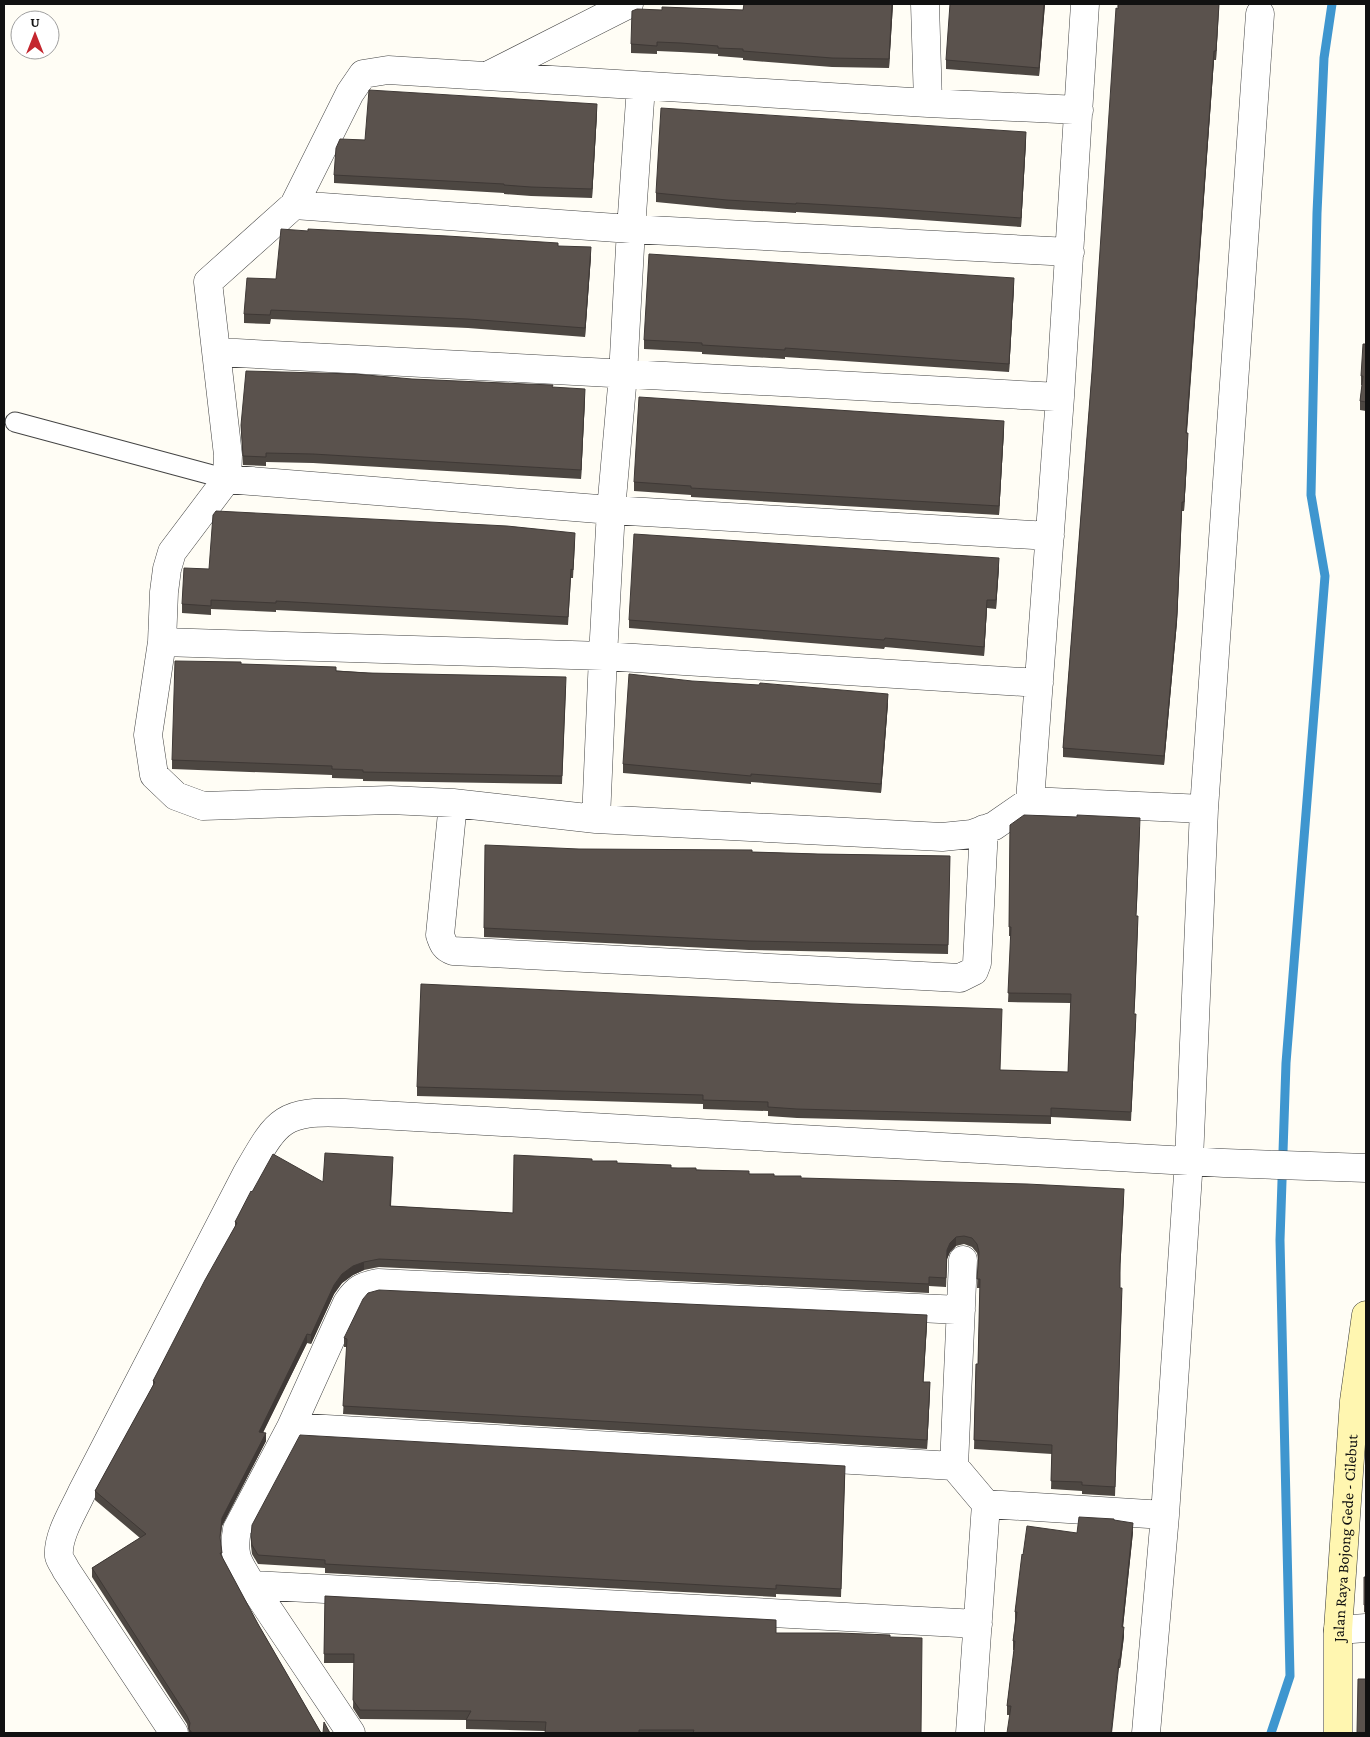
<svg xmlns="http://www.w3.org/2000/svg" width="1370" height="1737" viewBox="0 0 1370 1737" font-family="'Crimson Pro',serif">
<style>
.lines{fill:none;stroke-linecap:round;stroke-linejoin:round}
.stream{stroke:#3f96cf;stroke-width:9}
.lane-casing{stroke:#444;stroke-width:21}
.street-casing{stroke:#444;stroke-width:29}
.secondary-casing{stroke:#333;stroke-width:29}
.lane{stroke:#fff;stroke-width:19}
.street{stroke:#fff;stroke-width:28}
.secondary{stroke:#fff6b0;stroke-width:28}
.wall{fill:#4d4742}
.shaded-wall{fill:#3f3936}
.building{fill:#5a524d;stroke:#3f3936}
.labels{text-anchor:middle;stroke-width:5;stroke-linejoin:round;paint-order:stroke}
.street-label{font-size:16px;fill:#111;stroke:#fff}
</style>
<rect width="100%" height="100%" fill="#fffdf5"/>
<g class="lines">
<!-- stream -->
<path class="stream" d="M1271 1733 1290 1676 1280 1240 1286 1063 1325 576 1311 495 1317 213 1324 58 1332 4"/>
<!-- lane casing -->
<g class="lane-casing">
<path id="lane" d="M15 422 227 479"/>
</g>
<!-- street casing -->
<g class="street-casing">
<path id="street" d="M925 4 928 103
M487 76 629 4
M641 86 631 229 623 375 611 510 603 656 596 819 942 837 972 834 994 826 1030 801
M294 205 631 229 1070 252
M217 352 1060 397
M227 479 611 510 1050 536
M162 642 603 656 1039 683
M453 803 440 935C443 943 444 948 453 951L960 978 974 971 977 963 984 829
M1204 809 1260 14
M596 819 453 803 390 800 203 806 176 796 154 775 148 735 162 642 164 592 167 569 172 552 227 479 228 455 208 282 294 205 350 93 363 74 388 70 928 103 1079 110
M291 1427 954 1466 986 1504
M954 1466 963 1260
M252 1585 978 1624
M1338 1630 1366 1628
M174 1733 66 1570C64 1565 60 1561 59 1556 57 1536 74 1510 82 1492L247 1173C277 1121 281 1110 345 1113L1224 1163 1366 1168
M351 1733 252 1585C238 1562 232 1557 237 1529L291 1427 347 1303C356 1289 362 1286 378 1283L961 1310
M970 1733 986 1504 1165 1515 1189 1160 1204 809 1030 801 1060 397 1085 4
M1146 1733 1165 1515"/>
</g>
<!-- secondary casing -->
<g class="secondary-casing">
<g id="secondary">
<path id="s1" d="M1338 1733V1630L1354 1401 1366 1315"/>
</g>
</g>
<!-- lane -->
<use href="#lane" class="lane"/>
<!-- street -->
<use href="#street" class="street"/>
<!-- secondary -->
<use href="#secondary" class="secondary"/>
</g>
<!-- wall -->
<path class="wall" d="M744 4H893L889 68 832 67 743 60V58L718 56V54L681 52 657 51V54L631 53V44L743 10Z
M1045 4 1039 76 946 69V60Z
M1118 4H1219L1216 60H1214L1187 433 1188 442 1186 478 1184 511H1182L1177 622 1164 765 1063 757V748L1092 372Z
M597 113 592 198 531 196 504 194V193L334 183V175L365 140Z
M1026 141 1021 227 881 217 796 212V213L727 209 656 202V193Z
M308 231 558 246 591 256 585 337 468 328 271 319 270 324 244 323V314L276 279Z
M1014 287 1009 372 785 357V359L702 354V352L644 349V340Z
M1366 344V411L1360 410V401L1362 385H1361V376Z
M412 379 552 387 585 398 581 479 313 463 266 462V466L243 465 241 425Z
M1004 430 999 515 691 497V495L634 491V482Z
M575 542 573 578H571L568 625 276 610V612L211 609V615L182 613V604L209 569Z
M999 567 996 609 987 608 984 656 885 647 884 649 629 628V620Z
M241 664 566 686 562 784 363 781V779L332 778V775L172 769V760Z
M888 703 881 793 751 782V784L623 773V764Z
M1010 825 1140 827 1137 902 1136 916 1138 925 1135 1000 1134 1014 1136 1023 1131 1121 1051 1117V1124L797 1118 768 1116V1111L703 1109V1104L417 1096V1087L1000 1070 1068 1072 1071 1003 1008 1002 1011 936H1009Z
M579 849 752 852 818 854 950 856 948 954 749 950 484 937V928Z
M592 1161 801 1178 1124 1198 1120 1273V1288L1122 1297 1115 1496 1082 1494V1491L1051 1489 1052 1454 974 1449 976 1364H978L980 1288H977L978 1259 977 1253 972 1247 964 1244 956 1246 950 1252 947 1259 946 1287 929 1286V1293L379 1267 364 1270 353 1275 342 1283 334 1294 311 1344 307 1343 263 1432 266 1441 222 1526 220 1540 222 1557 258 1624 321 1733H189L187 1724 92 1577V1568L140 1538 95 1500V1491L153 1386V1381L235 1227V1222L252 1192 323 1182 393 1166 391 1206 513 1213Z
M927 1324 923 1382 930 1391 927 1449 343 1414 347 1347H344V1338Z
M845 1475 841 1597 776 1594V1597L325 1573V1568L258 1564 252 1554 251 1546V1537Z
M1114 1520 1133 1532 1123 1627 1124 1636 1120 1668H1119L1010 1715H1007V1706L1014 1650H1013V1641L1015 1621V1612L1023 1555 1077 1533Z
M1364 1577H1366V1613L1364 1612Z
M325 1596 776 1633 890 1637 921 1733H545V1731L466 1729V1720L360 1719 353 1708 354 1663H324Z"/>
<!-- shaded-wall -->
<path class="shaded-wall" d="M892 4H893L889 68V59Z
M1044 4H1045L1039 76V68Z
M1219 4 1218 26 1216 60V51Z
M1214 51V60L1186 442V433Z
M597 104V113L592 198V189Z
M1026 132V141L1021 227V218Z
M591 247V256L585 337V328Z
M1014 278V287L1009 372V364Z
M585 389V398L581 479V470Z
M1004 421V430L999 515V506Z
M1188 433 1186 478 1184 511V502Z
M1182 502 1177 622 1164 765V756Z
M999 558V567L996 609V600Z
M987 600V608L984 656V647Z
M888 694V703L881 793V784Z
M956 1237V1246L950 1252 947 1259 946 1287 947 1250 950 1243Z
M364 1262V1270L353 1275 342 1283 334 1294 311 1344V1335L334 1285 342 1274 353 1266Z
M927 1315V1324L923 1391V1382Z
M307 1334V1343L259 1441V1432Z
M930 1382V1391L927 1449V1440Z
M266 1433V1441L222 1526 220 1546 222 1518Z
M1133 1523V1532L1122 1636V1627Z
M1124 1627V1636L1120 1668V1659Z
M1119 1659V1668L1112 1733H1111Z"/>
<!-- building -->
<path class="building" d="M744 4H892L889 59 832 58 743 51V49L718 48V46L681 43 657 42V46L631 44 632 11 637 9 662 10V7L743 10Z
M950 4H1044L1039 68 946 60Z
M1118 4H1219L1216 51H1214L1186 433H1188L1186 469 1184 502H1182L1177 613 1164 756 1063 748 1092 372 1116 8 1118 9Z
M369 90 597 104 592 189 531 187 504 185V184L334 175 336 148 340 139 365 140Z
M661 108 1026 132 1021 218 881 208 796 203V204L727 200 656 193Z
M281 229 308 231V229L447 236 558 243V246L591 247 585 328 468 319 271 310 270 315 244 314 247 278 276 279Z
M649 254 1014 278 1009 364 785 348V350L702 345V343L644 340Z
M1363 344H1366V402L1360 401 1363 376H1361Z
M246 371 355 374 412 379 526 384 553 385 552 387 585 389 581 470 313 454 266 453V457L243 456 241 425Z
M639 397 1004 421 999 506 691 488V486L634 482Z
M216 511 507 526 575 533 573 570 571 569 568 617 276 601V603L211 600V606L182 604 184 568 209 569 213 515Z
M634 534 999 558 996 600H987L984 647 885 638 884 640 629 620Z
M175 661 241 662V664L336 667V671L368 673 566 677 562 776 363 772V770L332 769V766L172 760Z
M629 674 692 681 759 685 760 683 888 694 881 784 751 774V776L623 764Z
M1024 815 1077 817V815L1140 818 1137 893 1136 916H1138L1135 992 1134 1014H1136L1131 1112 1051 1108V1116L797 1109 768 1107V1102L703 1100V1095L417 1087 421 984 851 1004 1002 1009 1000 1070 1068 1072 1071 994 1008 993 1011 927H1009L1010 825Z
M485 845 579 849 752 850V852L818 854 950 856 948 945 749 941 484 928Z
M325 1153 393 1157 390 1206 513 1213 514 1155 592 1159V1161H617V1163L671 1165V1168H696V1170L749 1171V1174H774V1176H801V1178L1027 1184 1124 1189 1120 1264V1288H1122L1115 1487 1082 1485V1482L1051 1481 1052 1445 974 1440 976 1364H978L980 1279H977L979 1252 977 1244 972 1238 964 1236 956 1237 950 1243 947 1250 946 1278 929 1277V1284L379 1259 364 1262 353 1266 342 1274 334 1285 311 1335 307 1334 259 1432 266 1433 222 1518 220 1537 222 1553H220L258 1624 321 1733H192L189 1729 190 1723 187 1716 92 1568 146 1534 95 1491 155 1382 153 1381 205 1280 237 1223 235 1222 251 1191 252 1192 273 1154 323 1182Z
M379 1290 927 1315 923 1382H930L927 1440 343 1406 347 1339 344 1338 363 1299 368 1293Z
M300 1435 845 1466 841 1589 776 1585V1589L325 1564V1560L258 1555 252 1545 251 1537 252 1525Z
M1079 1517 1114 1519V1520L1133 1523 1122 1627H1124L1120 1659H1119L1111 1733H1007L1011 1706H1007L1015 1641H1013L1017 1612H1015L1022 1554 1023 1555 1027 1526 1077 1533Z
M1364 1577H1366V1605H1364Z
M325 1596 776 1620V1633H839L890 1635V1637L922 1638 921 1733H693L694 1730H639V1733H545L546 1722 466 1720 471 1711 360 1710 353 1700 354 1654H324Z
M1358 1679H1366V1733H1357Z
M324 1722 330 1733H323Z"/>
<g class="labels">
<!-- street labels -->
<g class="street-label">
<text dy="6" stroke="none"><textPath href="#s1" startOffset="195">Jalan Raya Bojong Gede - Cilebut</textPath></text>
</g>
</g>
<!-- border -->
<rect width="1370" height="1737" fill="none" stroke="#111111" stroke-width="10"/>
<!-- north arrow -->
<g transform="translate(35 35)"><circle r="24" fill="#ffffff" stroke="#a0a0a0"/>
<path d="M0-4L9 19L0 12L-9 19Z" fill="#c4262e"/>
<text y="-8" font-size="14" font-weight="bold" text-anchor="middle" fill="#111111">U</text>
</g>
</svg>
